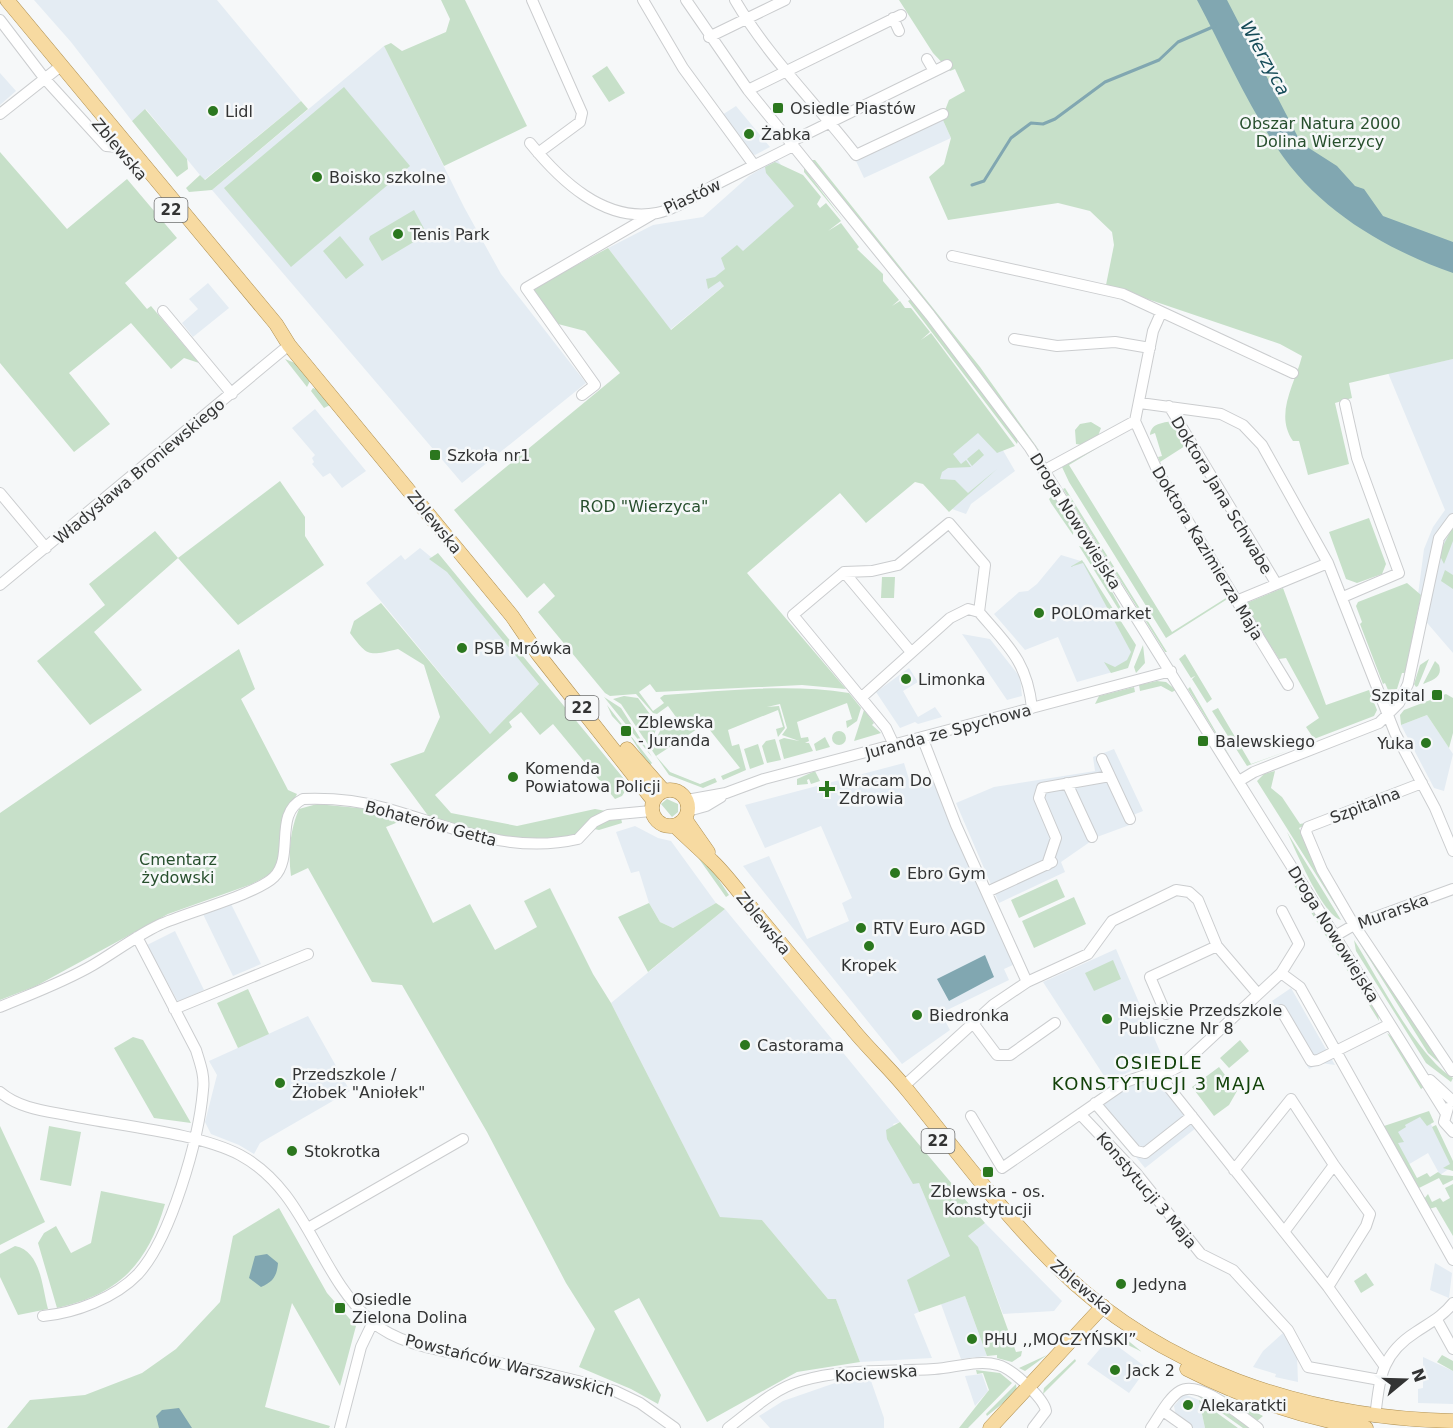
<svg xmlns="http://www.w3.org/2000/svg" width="1453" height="1428" viewBox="0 0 1453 1428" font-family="'DejaVu Sans',sans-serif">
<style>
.built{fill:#e4ecf3}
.green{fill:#c7e0c9}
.water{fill:#81a7b1}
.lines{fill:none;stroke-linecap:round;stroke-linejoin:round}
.stream{stroke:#81a7b1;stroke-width:3}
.minor-casing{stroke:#cbcdcf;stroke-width:12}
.major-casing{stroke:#af9052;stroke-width:15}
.minor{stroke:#fff;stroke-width:10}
.major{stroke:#f7daa1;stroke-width:14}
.poi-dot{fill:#2b771e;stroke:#f6f8f9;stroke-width:2}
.labels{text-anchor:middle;stroke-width:5;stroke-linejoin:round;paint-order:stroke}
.shield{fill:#f6f8f9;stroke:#6e6f6f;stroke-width:1.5}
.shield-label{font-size:15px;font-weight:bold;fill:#333434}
.poi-label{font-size:16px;fill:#333434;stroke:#f6f8f9;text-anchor:start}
.park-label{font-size:16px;fill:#274f2d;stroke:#f6f8f9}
.street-label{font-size:16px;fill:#333434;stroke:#f6f8f9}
.water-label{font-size:18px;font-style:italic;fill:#154b58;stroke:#f6f8f9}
.neighbourhood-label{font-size:18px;letter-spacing:1.5px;fill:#124209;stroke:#f6f8f9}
</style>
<rect width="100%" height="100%" fill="#f6f8f9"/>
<!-- built -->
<path class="built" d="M34 0H217L301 101 204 180 146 109 132 121 71 42Z
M384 46 464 207 501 274 586 383 462 483 212 190Z
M0 73 16 91 0 105Z
M736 106 770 147 755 155 749 152 722 115Z
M942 118 951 138 864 178 855 159Z
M777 159 813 213 670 330 608 248 653 225 703 217 749 176Z
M208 283 229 308 193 337 182 323 198 309 189 299Z
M1453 359V653L1416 610 1424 549 1433 527 1445 510 1388 373Z
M315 409 366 471 342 488 330 473 323 477 312 464 314 462 312 458 315 455 292 428Z
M987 423 1015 471 971 504 966 514 952 509 924 476Z
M420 548 448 571 539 684 490 734 366 583 401 555 405 560Z
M1061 555 1084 562 1133 650 1127 668 1077 682 1058 637 1025 650 994 614 1019 592 1028 591 1037 584Z
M962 634 990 639 1020 677 1022 696 1007 700Z
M909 668 918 682 903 691 918 717 935 707 942 717 918 724 915 722 900 728 876 692Z
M1427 715 1453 754 1444 791 1434 788 1401 725Z
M1114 749 1143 811 1133 815 1135 823 1097 837 1061 862 1065 872 999 903 956 803 994 787 1095 771 1093 757Z
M904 763 911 786 934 779 1015 964 1004 969 1009 980 941 1013 950 1030 902 1064 743 866 769 856 807 939 849 921 842 903 852 898 821 826 765 848 745 805Z
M635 826 658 838 671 841 716 903 673 928 660 922 649 903 639 871 631 873 616 832Z
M230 902 261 964 233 976 202 912Z
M725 909 900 1122 893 1124 951 1256 908 1280 919 1312 914 1314 932 1358 860 1362 836 1299H828L762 1220 720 1218 611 1003Z
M175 931 204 990 178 1002 147 945Z
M1116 949 1162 1056 1108 1082 1043 982Z
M1291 988 1335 1065 1321 1063 1309 1069 1272 1001Z
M308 1016 350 1091 260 1143 254 1154 239 1145 211 1134 205 1122 217 1075 209 1061Z
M1149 1077 1156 1079 1196 1128 1145 1168 1096 1108 1118 1091Z
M1425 1113 1453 1166 1440 1175 1428 1153 1406 1166 1387 1134Z
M985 1223 1062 1301 1054 1311 1003 1314 978 1248 968 1236Z
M1435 1263 1452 1273 1449 1298 1430 1290Z
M965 1296 987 1356 961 1359 941 1304Z
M1283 1333 1297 1355 1298 1382 1275 1377 1276 1374 1253 1367 1263 1351Z
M1112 1342 1147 1368 1129 1393 1087 1364 1104 1344Z
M1423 1357 1453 1371V1404L1418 1403V1389L1423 1388Z
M982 1374 988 1391 975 1406 965 1376Z
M870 1378 884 1418V1428H770L759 1416 783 1401 835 1383Z
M1184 1394 1199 1400 1205 1428H1191L1176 1416 1174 1406Z"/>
<!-- green -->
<path class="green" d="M441 0H465L527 126 444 166 384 46 391 43 402 51 446 32 450 19Z
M899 0H1453V359L1349 383 1352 398 1335 403 1349 464 1308 475 1299 441H1293C1274 414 1295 384 1302 356L1280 344 1106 285 1114 245 1112 232 1090 211 1058 203 948 220 929 177 944 164 951 138 942 118 949 100 965 91 955 69 950 71 933 53Z
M607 66 625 93 609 102 592 76Z
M344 87 410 166 291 267 224 188Z
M301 101 308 109 212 190 189 192 186 188 200 175 205 180Z
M145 109 187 159 188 169 177 177 132 121Z
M0 152 67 229 127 179 177 238 125 283 147 309 151 306 199 363 184 358 171 369 131 323 69 373 110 424 74 452 0 363Z
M811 160H815L980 367 1046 460 942 322Z
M775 162 803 175 821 197 817 204 820 208 826 203 841 221 828 231 841 223 859 247 857 249 883 274V281L899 300 892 306 900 301 905 308H911L930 332 921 340 931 333 1015 446 997 453 978 433 953 454 961 464 966 460 971 467 948 468 942 472 940 479 955 480 968 493 997 469 949 512 923 484 915 482 866 523 840 493 747 573 846 689 802 685 656 692 650 684 639 692 653 711 664 703 660 698 664 695C724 691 789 683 849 693L861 708 857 721 847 728 846 721 852 719 847 703 797 722 801 738 808 737 809 741 805 743 782 735 787 728 780 704 767 707 779 706 785 728 778 737 776 729 783 727 778 710 728 730 732 746 739 744 746 770 723 780 721 776 740 768 705 724 656 756 670 772 700 784 715 778 717 782 703 788 669 775 651 749 661 729H664L659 721 665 726 676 717 668 706 657 714 653 713 636 694 610 696 605 693 538 612 555 596 544 583 527 598 454 510 620 373 585 331 558 324 532 289 608 248 671 330 724 286 720 281 708 289 706 279 715 277 725 269 721 258 737 245 743 251 794 206 766 173 765 167Z
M804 168 844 221 804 172Z
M414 210 427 234 382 261 369 239 370 236Z
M340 236 364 265 346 279 323 251Z
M911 299 1018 440 1017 444 908 301Z
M285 359 295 363 310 381 307 387Z
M313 388 316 389 330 405 324 408 311 391Z
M1172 421 1177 424 1185 446 1160 462 1158 457 1162 456 1155 433 1150 435C1151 423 1163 423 1172 421Z
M1091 422 1101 428 1098 436 1082 445 1076 444 1075 430 1080 424Z
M1104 444 1069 465 1172 632 1226 598 1221 589 1229 598 1166 638 1069 482 1062 467Z
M979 449 984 455 972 466 967 459Z
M280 481 305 517V536L324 565 238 625 178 558 94 632 142 690 90 725 37 661 105 605 89 584 155 531 178 558Z
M1065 488 1167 652H1165L1063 489Z
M1053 495 1074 525 1073 535 1051 503 1049 499Z
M1369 518 1386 564 1382 574 1357 583 1346 579 1329 532Z
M1453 526V541L1444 564 1439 554Z
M1079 546 1089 550 1122 610H1119Z
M438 553 629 785 622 796 615 799 553 724 540 735 521 712 509 722 512 727 435 795 451 813 517 826 595 809 606 811 576 836 515 841 432 821 390 764 424 752 440 717 424 665 398 649C368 656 368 657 350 633L354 621 381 603 490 734 539 684 447 572 429 559Z
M1082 560 1136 645 1128 668 1111 673 1104 662 1115 667 1127 660 1131 652 1083 563 1070 567Z
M1445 570 1453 575V589L1441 581Z
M882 577H895L894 598H881Z
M1407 583 1421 595 1405 673H1402L1397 689 1388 690 1385 683 1383 684 1360 624 1362 622 1356 606 1358 602Z
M1283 588 1326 705 1369 690 1377 710 1374 716 1314 739 1306 727 1319 718 1286 658 1279 659 1244 604Z
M1143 645 1145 663 1136 673 1134 667Z
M239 649 255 689 241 699 288 790 297 794 282 824 280 856 272 873 252 884 168 914 36 986 0 1000V813Z
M1185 654 1212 699 1207 703 1192 679 1195 676 1191 678 1179 659Z
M1429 659 1418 686 1416 687 1414 684 1420 665Z
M1435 661 1439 665C1443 677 1433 680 1423 684Z
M1157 681 1166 682 1176 690 1172 692 1161 686 1140 691 1139 685Z
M1134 687 1135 692 1095 704 1099 696Z
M1190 687 1232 760 1188 689Z
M1446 694 1453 698V733L1449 748 1427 715 1401 725 1400 715 1404 710Z
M624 696 638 698 658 725 649 746 621 704 613 699Z
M604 697 621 708 652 757Z
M607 705 652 763 649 766 629 734 612 716Z
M1218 708 1251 764 1290 750 1247 766 1212 711Z
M864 710 874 723 872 725 881 733 854 741Z
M832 738a7 7 0 1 1 14 0a7 7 0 1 1-14 0Z
M825 737 830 747 816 751 814 744Z
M784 738 809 743 813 751 784 759 779 740Z
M775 739 781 760 767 763 762 746 766 741Z
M758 744 764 764 750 769 744 749Z
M815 771 820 781 811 784 809 779 807 780 808 784 797 785V779Z
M1275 771 1271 788 1282 797 1300 824 1305 823 1306 825 1299 828 1344 919 1257 781 1264 774Z
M667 799 678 804V812L672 817 661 804Z
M317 804 379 810 408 818 386 827 433 923 470 904 495 950 537 927 524 901 550 888 593 974 611 1003 720 1217 762 1220 828 1299H836L860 1362 797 1372 707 1422 639 1298 614 1311 661 1395 658 1404 631 1389 579 1367 595 1329 566 1283 487 1132 402 985 372 982 308 868 291 876C288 854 290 830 299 809Z
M621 818 622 823 599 830 594 829 603 820Z
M1287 832 1341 920C1322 914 1296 851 1287 832Z
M692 849 715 874 729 895 726 897Z
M1057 879 1065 897 1019 918 1011 900Z
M1294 879 1378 1014 1379 1021 1294 885Z
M1074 897 1086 924 1034 948 1022 921Z
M649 903 660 922 673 928 716 903 725 909 648 972 618 917Z
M1358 934 1453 1075 1428 1053 1355 936Z
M1354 940C1378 978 1417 1056 1453 1078L1451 1082 1426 1063 1356 951Z
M1113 960 1121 979 1094 991 1085 973Z
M248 989 269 1034 238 1048 217 1003Z
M1387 1033 1392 1037 1424 1087 1421 1089Z
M133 1037 143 1040 191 1123 154 1118 114 1048Z
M1240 1040 1249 1051 1229 1068 1220 1058Z
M1219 1067 1237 1091 1229 1105 1214 1116 1192 1087Z
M1429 1111 1434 1122 1427 1126 1420 1117 1405 1125 1406 1127 1398 1132 1404 1142 1398 1143 1417 1178 1427 1173 1430 1177 1438 1172 1442 1175 1453 1176V1180L1443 1185 1439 1178 1417 1189 1381 1127Z
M900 1122 985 1223 968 1236 978 1247 1016 1352 1022 1351 1021 1356 1012 1362 997 1358V1355L987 1356 965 1296 919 1312 907 1280 950 1256 919 1183 913 1184 887 1139 886 1130Z
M1436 1125 1453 1161V1171L1443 1168 1450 1164 1432 1127Z
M0 1126 45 1222 0 1245Z
M49 1126 81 1132 71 1186 40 1180Z
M1453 1184V1236L1436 1207 1429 1209 1424 1199 1428 1194 1432 1202 1440 1198 1443 1202 1450 1198 1445 1188Z
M101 1191 165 1204C147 1265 119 1294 57 1308L38 1243 44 1233 56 1226 71 1253 91 1243Z
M279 1208 327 1293 356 1326 340 1386 292 1303 265 1407 330 1426 329 1428H7L30 1400 85 1395 142 1373 176 1349 220 1302 233 1236Z
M15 1246C41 1251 42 1287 48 1309L18 1315 0 1277V1254Z
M1366 1273 1374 1285 1361 1293 1354 1281Z
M1101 1332 1120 1334 1142 1352C1128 1344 1114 1340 1101 1332Z
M1047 1355 1025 1371 1019 1368Z
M1442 1355 1453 1361V1371L1437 1362Z
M1075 1359 1076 1361 1043 1394 1044 1388Z
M976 1370 1000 1373 1012 1383 968 1428H959L989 1390 983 1373 977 1374Z
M1016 1384 1017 1392 987 1416 986 1414Z
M1214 1391 1263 1416 1257 1421Z
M1195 1394 1209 1400 1250 1428H1243Z
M1199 1400 1238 1428H1205Z"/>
<!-- water -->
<path class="water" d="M1197 0H1227L1301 143 1337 166 1355 186 1364 189 1383 216 1453 242V273C1385 249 1318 210 1277 148 1246 102 1223 49 1197 0Z
M985 955 994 977 949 1001 937 979Z
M267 1254 278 1263C277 1276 273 1282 261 1287L249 1278 255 1256Z
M179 1408 192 1428H159L156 1416 162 1410Z"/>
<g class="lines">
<!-- stream -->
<path class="stream" d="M972 185 984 181 1011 138 1031 123 1043 124 1055 119 1105 82 1159 60 1178 42 1215 26"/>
<!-- minor casing -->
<g class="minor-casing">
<path id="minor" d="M532 0 582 113 580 122 538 153
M643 0 683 68 754 165
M686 0 748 90 930 315 1030 448 1445 1112
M735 0C768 57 816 103 856 155L943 114
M893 18 899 31
M0 20 45 79 106 146 118 147
M709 37 785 0
M927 59 934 71
M748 90 901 15
M0 114 62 65
M790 142 947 65
M530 143C560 180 604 223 657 213 676 209 694 196 711 187 738 173 766 160 793 146
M952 256 1123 294 1293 373
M163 311 232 394
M1161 313 1153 331 1135 421 1158 472 1288 685
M1014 339 1057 346 1115 342 1150 348
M582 395 595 385 526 288 653 214
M1140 403 1221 414 1243 425 1262 445 1328 563 1395 733 1435 808 1453 851
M1169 406 1276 583
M1045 470 1135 421
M0 493 46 548
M844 572 911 652
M0 585 289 345
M1343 597 1399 573 1357 458 1345 404
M1236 601 1328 563
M862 697 950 618 968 609 979 612
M922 737 956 825 1027 982 1088 954 1112 921 1176 890 1189 892 1198 900 1217 946 1258 994
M894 745 886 728 793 615 844 572 872 571 898 565 949 523 985 565 979 612C1008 646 1027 661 1032 708
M1102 759 1130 819
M1239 781 1254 772 1379 723 1399 703 1408 684 1439 538 1453 519
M1067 783 1092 837
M1422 783 1308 827 1306 832 1322 870 1351 920 1452 1071
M687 800 726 793 764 779 1171 671
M688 811 706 806 721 797
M1047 865 1056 838 1039 798 1042 788 1110 776
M987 892 1052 862
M1335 936 1354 925 1453 889
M1281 973 1299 944 1282 911
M0 1007C31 994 64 982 93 965 115 952 136 936 159 925 185 913 257 894 274 877 295 856 273 814 303 799 329 798 360 801 385 808 450 826 509 855 578 839L594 822 608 815 651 811
M174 1009 308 954
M1281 1010 1311 1061 1318 1060 1390 1024
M1166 1014 1150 977 1217 946
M973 1023 997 1055H1010L1055 1023
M1163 1075 1167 1085 1328 1287 1383 1364
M1430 1080 1453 1101
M904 1086 993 1005 1027 982
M0 1092C20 1109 47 1111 72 1116 121 1126 198 1133 240 1155 307 1191 317 1274 371 1321 399 1345 439 1350 473 1357 520 1368 568 1377 615 1391L640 1403 675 1428
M1095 1103 1136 1151 1145 1153 1192 1116
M1448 1108 1444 1122 1453 1132
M1080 1114 1137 1174 1201 1254 1233 1270 1288 1330 1308 1367 1380 1380
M971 1116 1002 1168 1128 1081 1148 1074 1163 1075 1182 1065 1281 973 1300 987 1453 1260
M1234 1170 1291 1099 1334 1165 1370 1214 1366 1226 1328 1287
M308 1228 463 1139
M1284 1232 1334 1165
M43 1316C75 1313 115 1298 138 1274 171 1238 199 1139 203 1090 205 1076 200 1063 196 1050L137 937
M1437 1320 1453 1349
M1163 1411 1187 1428
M1375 1417C1380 1379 1380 1355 1416 1332 1431 1322 1443 1316 1453 1303
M340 1428 361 1347 373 1322
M728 1428C751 1411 773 1389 801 1381 845 1368 889 1372 934 1369 954 1368 978 1359 998 1365 1011 1368 1044 1398 1046 1411L1033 1428
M1151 1428C1159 1417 1168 1398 1180 1391 1200 1379 1242 1417 1258 1428"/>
</g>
<!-- major casing -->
<g class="major-casing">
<path id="major" d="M7 0 276 324 289 345 512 616 538 654 653 800
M627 749 663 790
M652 808a18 18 0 1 1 36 0a18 18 0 1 1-36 0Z
M685 819 708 852
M675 826C687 838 700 849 712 861 729 877 743 898 758 916 789 953 819 990 850 1026 868 1049 890 1068 908 1091 955 1149 1000 1210 1053 1263 1159 1370 1306 1418 1453 1421
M1187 1369C1244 1398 1303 1418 1366 1428
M990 1428 1103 1306"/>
</g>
<!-- minor -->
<use href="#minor" class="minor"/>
<!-- major -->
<use href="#major" class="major"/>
</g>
<!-- markers -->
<g class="poi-dot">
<rect x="772" y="102" width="12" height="12" rx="3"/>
<circle cx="213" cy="111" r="6"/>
<circle cx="749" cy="134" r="6"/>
<circle cx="317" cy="177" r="6"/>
<circle cx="398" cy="234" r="6"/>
<rect x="429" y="449" width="12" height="12" rx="3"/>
<circle cx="1039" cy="613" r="6"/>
<circle cx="462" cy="648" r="6"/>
<circle cx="906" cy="679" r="6"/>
<rect x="1431" y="689" width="12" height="12" rx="3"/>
<rect x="620" y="725" width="12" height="12" rx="3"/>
<rect x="1197" y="735" width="12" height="12" rx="3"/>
<circle cx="1426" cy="743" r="6"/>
<circle cx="513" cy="777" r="6"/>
<path d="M824 780h6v6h6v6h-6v6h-6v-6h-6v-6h6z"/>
<circle cx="895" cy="873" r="6"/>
<circle cx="861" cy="928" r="6"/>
<circle cx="869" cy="946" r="6"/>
<circle cx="917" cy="1015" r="6"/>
<circle cx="1107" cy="1019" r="6"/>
<circle cx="745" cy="1045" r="6"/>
<circle cx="280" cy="1083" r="6"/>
<circle cx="292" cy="1151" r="6"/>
<rect x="982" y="1166" width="12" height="12" rx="3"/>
<circle cx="1121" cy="1284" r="6"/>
<rect x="334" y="1302" width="12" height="12" rx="3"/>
<circle cx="972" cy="1339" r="6"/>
<circle cx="1115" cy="1370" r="6"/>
<circle cx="1188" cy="1405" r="6"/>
</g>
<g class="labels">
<!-- shield labels -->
<g class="shield">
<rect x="154.5" y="198" width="33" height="24" rx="4.5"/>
<rect x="565.5" y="696" width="33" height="24" rx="4.5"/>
<rect x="921.5" y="1129" width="33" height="24" rx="4.5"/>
</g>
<g class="shield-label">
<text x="171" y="215">22</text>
<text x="582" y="713">22</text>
<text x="938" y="1146">22</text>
</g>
<!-- poi labels -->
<g class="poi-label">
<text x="790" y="114">Osiedle Piastów</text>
<text x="225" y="117">Lidl</text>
<text x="761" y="140">Żabka</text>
<text x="329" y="183">Boisko szkolne</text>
<text x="410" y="240">Tenis Park</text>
<text x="447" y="461">Szkoła nr1</text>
<text x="1051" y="619">POLOmarket</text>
<text x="474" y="654">PSB Mrówka</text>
<text x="918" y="685">Limonka</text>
<text x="1425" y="701" text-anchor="end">Szpital</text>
<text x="638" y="728">Zblewska<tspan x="638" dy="18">- Juranda</tspan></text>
<text x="1215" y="747">Balewskiego</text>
<text x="1414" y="749" text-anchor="end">Yuka</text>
<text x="525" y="774">Komenda<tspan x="525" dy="18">Powiatowa Policji</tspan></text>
<text x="839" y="786">Wracam Do<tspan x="839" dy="18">Zdrowia</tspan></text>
<text x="907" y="879">Ebro Gym</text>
<text x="873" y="934">RTV Euro AGD</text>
<text x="869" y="971" text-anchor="middle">Kropek</text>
<text x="1119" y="1016">Miejskie Przedszkole<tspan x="1119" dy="18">Publiczne Nr 8</tspan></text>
<text x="929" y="1021">Biedronka</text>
<text x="757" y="1051">Castorama</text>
<text x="292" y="1080">Przedszkole /<tspan x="292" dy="18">Żłobek "Aniołek"</tspan></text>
<text x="304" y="1157">Stokrotka</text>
<text x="988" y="1197" text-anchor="middle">Zblewska - os.<tspan x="988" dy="18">Konstytucji</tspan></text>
<text x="1133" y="1290">Jedyna</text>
<text x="352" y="1305">Osiedle<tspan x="352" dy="18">Zielona Dolina</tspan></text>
<text x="984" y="1345">PHU ,,MOCZYŃSKI”</text>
<text x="1127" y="1376">Jack 2</text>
<text x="1200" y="1411">Alekaratkti</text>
</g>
<!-- park labels -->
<g class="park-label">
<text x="1320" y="129">Obszar Natura 2000<tspan x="1320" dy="18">Dolina Wierzycy</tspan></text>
<text x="644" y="512">ROD "Wierzyca"</text>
<text x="178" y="865">Cmentarz<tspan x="178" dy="18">żydowski</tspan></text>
</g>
<!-- street labels -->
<g class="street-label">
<text transform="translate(120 149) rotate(50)" y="6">Zblewska</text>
<text transform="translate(692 196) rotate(-25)" y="6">Piastów</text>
<text transform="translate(139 471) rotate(-40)" y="6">Władysława Broniewskiego</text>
<text transform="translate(1222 495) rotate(59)" y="6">Doktora Jana Schwabe</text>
<text transform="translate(1076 521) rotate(58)" y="6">Droga Nowowiejska</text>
<text transform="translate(435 522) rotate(51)" y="6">Zblewska</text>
<text transform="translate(1208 553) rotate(59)" y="6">Doktora Kazimierza Maja</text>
<text transform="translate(948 731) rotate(-15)" y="6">Juranda ze Spychowa</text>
<text transform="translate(1365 805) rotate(-21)" y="6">Szpitalna</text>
<text transform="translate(431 823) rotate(15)" y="6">Bohaterów Getta</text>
<text transform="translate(1393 911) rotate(-20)" y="6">Murarska</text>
<text transform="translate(764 923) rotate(51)" y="6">Zblewska</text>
<text transform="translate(1334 934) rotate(58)" y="6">Droga Nowowiejska</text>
<text transform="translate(1147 1190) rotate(50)" y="6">Konstytucji 3 Maja</text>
<text transform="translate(1082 1287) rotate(40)" y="6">Zblewska</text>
<text transform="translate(510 1365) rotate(14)" y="6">Powstańców Warszawskich</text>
<text transform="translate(876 1373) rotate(-4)" y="6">Kociewska</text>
</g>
<!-- water labels -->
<g class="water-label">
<text transform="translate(1265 58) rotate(61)" y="6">Wierzyca</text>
</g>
<!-- neighbourhood labels -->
<g class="neighbourhood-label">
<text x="1159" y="1069">OSIEDLE<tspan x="1159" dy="21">KONSTYTUCJI 3 MAJA</tspan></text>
</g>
</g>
<!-- north arrow -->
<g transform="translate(1405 1380) rotate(71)" stroke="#f6f8f9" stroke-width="4.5" paint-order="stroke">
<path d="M0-4.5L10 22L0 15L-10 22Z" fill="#333434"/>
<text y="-9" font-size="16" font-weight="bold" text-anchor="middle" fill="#333434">N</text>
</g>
</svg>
